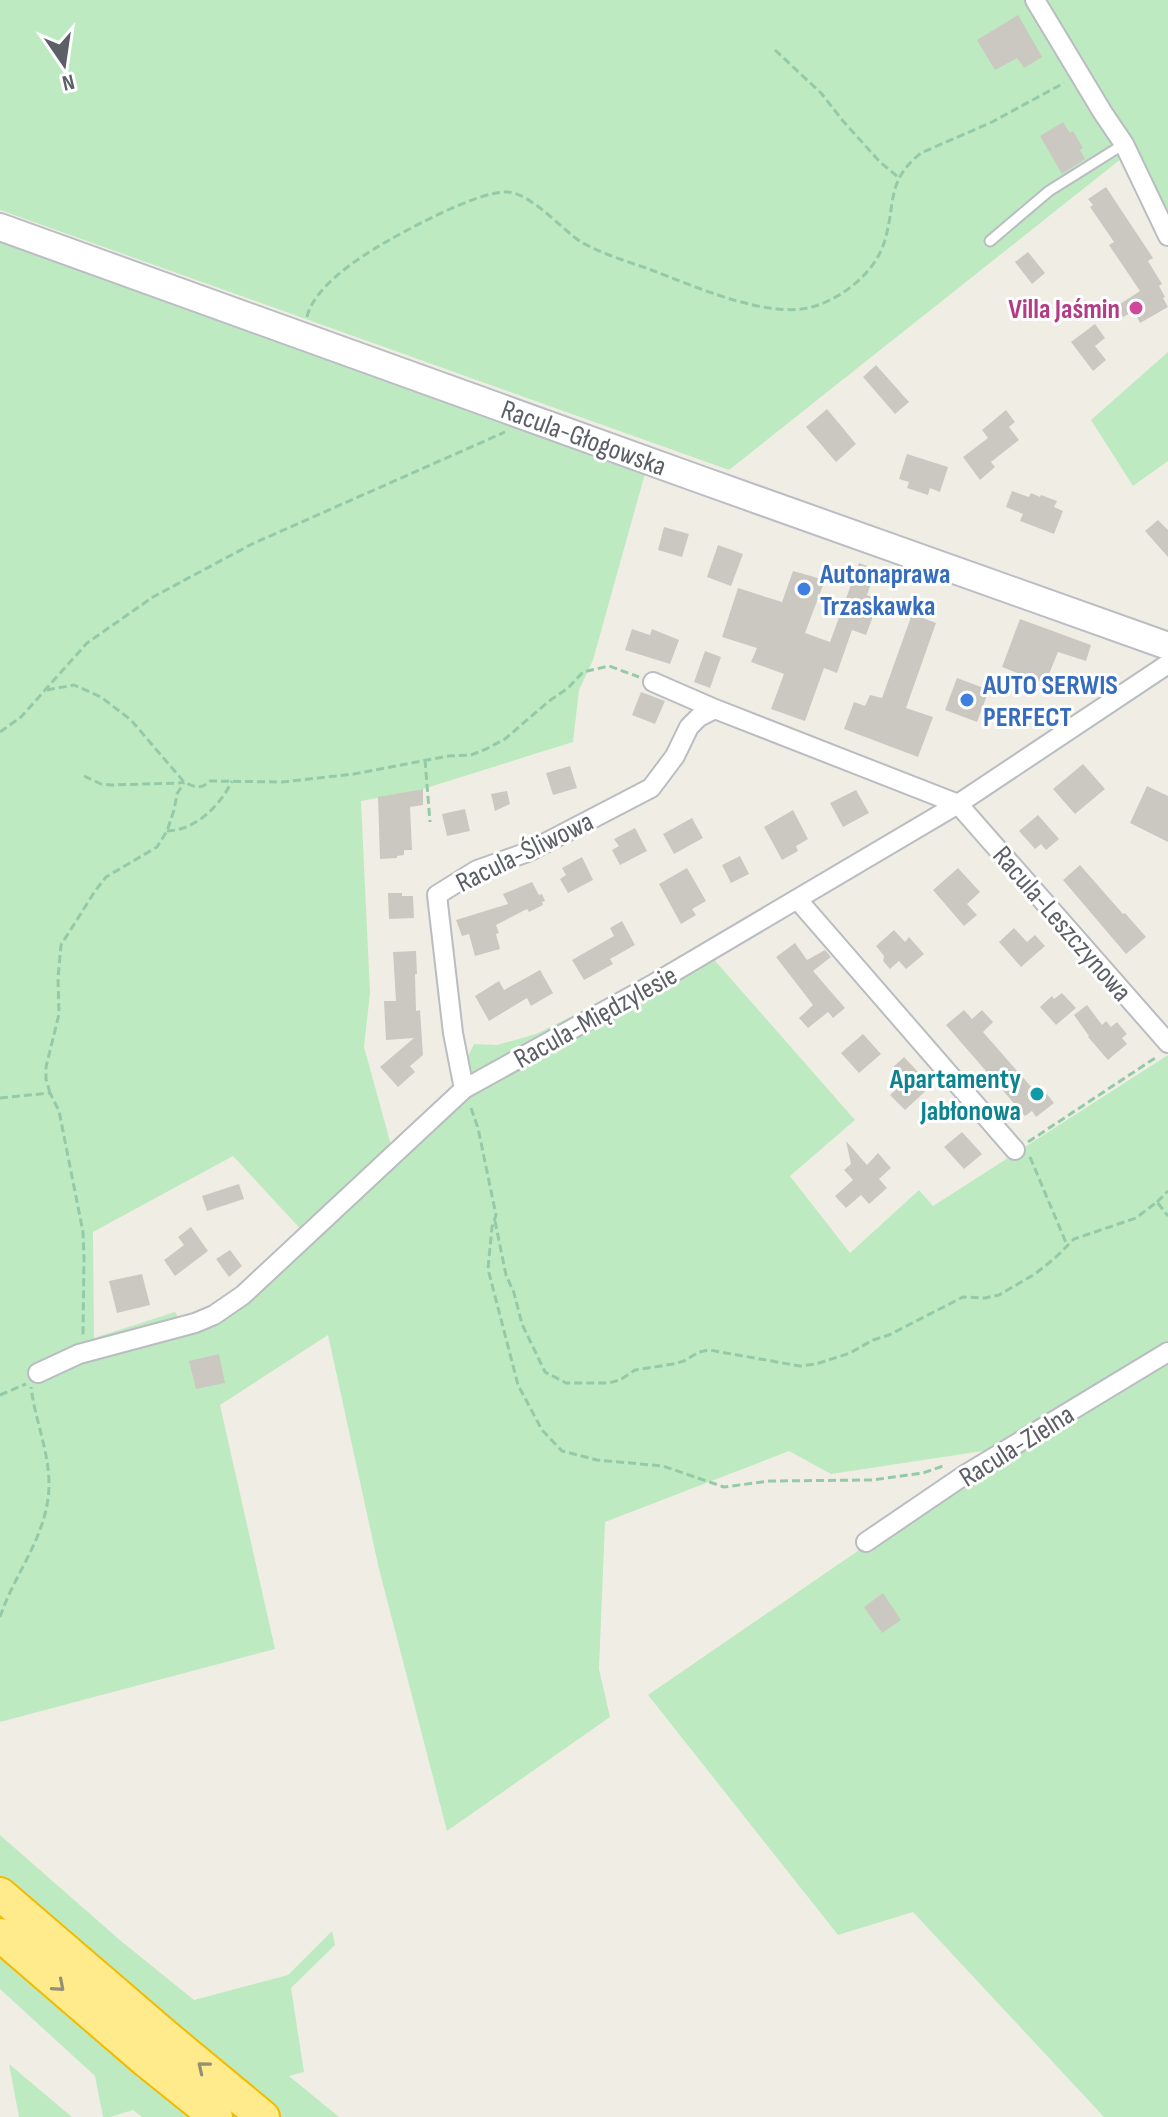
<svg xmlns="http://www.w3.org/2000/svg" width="1168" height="2117" viewBox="0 0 1168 2117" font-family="'Sofia Sans Condensed',sans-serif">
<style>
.green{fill:#beeac1;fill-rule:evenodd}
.building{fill:#cbc8c1}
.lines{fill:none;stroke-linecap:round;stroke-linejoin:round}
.lane-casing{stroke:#b9bcc1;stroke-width:13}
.street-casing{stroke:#b9bcc1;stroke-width:22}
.secondary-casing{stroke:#babdc4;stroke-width:30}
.highway-casing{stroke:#f4ba00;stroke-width:36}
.path{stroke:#94caa8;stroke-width:3;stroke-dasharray:8 4;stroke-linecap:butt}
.lane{stroke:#fff;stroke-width:9}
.street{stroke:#fff;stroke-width:18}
.secondary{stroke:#fff;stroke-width:26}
.highway{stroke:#ffea8c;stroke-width:32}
.oneway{stroke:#959073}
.hotel-dot{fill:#d1479c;stroke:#fff;stroke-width:3}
.shop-dot{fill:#3f7fe0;stroke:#fff;stroke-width:3}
.culture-dot{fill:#0f9aa8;stroke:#fff;stroke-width:3}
.labels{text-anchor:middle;stroke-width:6;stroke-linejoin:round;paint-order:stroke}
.hotel-label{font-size:28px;font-weight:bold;fill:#b23c85;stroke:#fff;text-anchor:end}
.street-label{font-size:28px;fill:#5c6066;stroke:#fff}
.shop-label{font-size:28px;font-weight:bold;fill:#366cbe;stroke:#fff;text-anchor:start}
.culture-label{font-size:28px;font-weight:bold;fill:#0d838f;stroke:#fff;text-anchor:end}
</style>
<rect width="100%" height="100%" fill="#f0eee4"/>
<!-- green -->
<path class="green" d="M0 0H1168V226L1131 151 729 470 0 210Z
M0 238 646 470 593 660 579 690 573 742 423 789 361 801 370 993 364 1047 393 1152 453 1088 474 1044 497 1045 536 1034 659 973 703 947 855 1120 790 1176 850 1253 919 1190 933 1206 1168 1055V2117H1104L913 1912 838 1935 648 1695 1009 1447 831 1474 789 1451 605 1522 599 1669 610 1717 447 1831 379 1569 328 1335 220 1405 275 1649 0 1722ZM233 1156 307 1236 218 1311 182 1323 175 1312 94 1338 93 1232Z
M1168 352V461L1133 486 1091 420Z
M0 1835 121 1941 194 2000 288 1975 332 1931 335 1945 291 1988 304 2072 289 2076 339 2117H142L133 2110 110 2117H103L95 2076 0 1989Z
M9 2064 72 2117H19Z"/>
<!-- building -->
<path class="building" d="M1018 15 1042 57 1024 68 1017 58 995 70 977 40Z
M1063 122 1070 133 1073 131 1083 148 1080 150 1085 159 1062 174 1040 136Z
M1106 187 1153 258 1148 261 1162 284 1159 286 1165 297 1163 298 1168 307 1140 323 1134 311 1123 317 1117 306 1140 291 1109 245 1114 242 1090 207 1093 205 1088 199Z
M1028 252 1045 273 1032 284 1015 262Z
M1095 324 1105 338 1095 346 1106 360 1093 371 1071 342Z
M876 365 909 402 895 414 863 377Z
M827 409 856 444 836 462 806 427Z
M1006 410 1015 422 1009 427 1019 440 991 462 995 467 980 480 963 457 988 438 982 430Z
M907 454 948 467 940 492 930 488 928 495 907 488 909 482 899 479Z
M1012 491 1029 497 1031 493 1040 497 1041 495 1057 501 1054 507 1063 511 1054 534 1020 521 1023 514 1006 507Z
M1158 520 1168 530V557L1145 531Z
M664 527 689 534 682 557 658 550Z
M718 545 743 554 731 586 707 577Z
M859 563 876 569 867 595 879 600 866 635 852 630 837 673 824 668 805 721 771 709 784 674 751 662 757 648 722 637 738 588 782 602 793 571 825 580 805 633 830 642Z
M912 614 936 623 906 708 933 717 918 757 844 729 854 702 865 706 870 695 882 698Z
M1020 619 1091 645 1086 661 1058 652 1045 684 1002 667Z
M632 629 650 635 652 629 679 640 670 664 625 650Z
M705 651 721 657 710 688 694 682Z
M957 678 989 690 977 722 945 710Z
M641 692 665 701 655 724 632 715Z
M1083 764 1105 789 1075 814 1053 789Z
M570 766 577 788 553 795 546 773Z
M1147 786 1168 796V842L1130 823Z
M423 789V805L410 807 412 850H404V855L397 856V858L380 859 378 797Z
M856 790 869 813 843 827 830 803Z
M507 791 510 804 495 811 491 794Z
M465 809 470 831 447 836 442 814Z
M793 810 808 839 796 846 798 851 782 860 764 827Z
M1038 815 1059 839 1046 850 1041 844 1035 849 1019 831Z
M692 818 703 838 674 854 663 834Z
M635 828 647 851 620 865 612 850 619 846 614 839Z
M740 856 749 874 731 883 722 865Z
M582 857 593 880 568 893 560 879 566 875 562 868Z
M1080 865 1123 914 1125 913 1146 937 1126 954 1063 880Z
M687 868 706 901 692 909 696 915 681 924 659 884Z
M958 868 980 892 967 904 977 915 964 926 933 890Z
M532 882 539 895 542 894 545 901 542 902 543 905 529 912 527 909 496 925 499 933 496 934 500 949 475 956 469 934 462 936 456 920 508 904 503 894Z
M388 893H402V896H413L414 918 389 919Z
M622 921 635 945 610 959 613 964 584 980 572 960 614 936 610 928Z
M1014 928 1027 942 1035 935 1045 946 1021 967 999 942Z
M894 930 905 942 909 937 924 954 906 969 899 961 890 969 883 961 884 956 876 946Z
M795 943 807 960 825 950 831 957 813 971 845 1008 833 1018 828 1012 808 1028 799 1018 813 1005 776 957Z
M416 951 417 974H415L416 1011 420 1010 423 1055 410 1066 415 1072 398 1087 380 1067 414 1038 386 1040 384 1001H396L393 952Z
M540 970 553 993 531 1006 527 998 489 1021 475 996 499 981 504 990Z
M1062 993 1076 1008 1056 1025 1040 1007 1052 996 1054 999Z
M1087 1005 1102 1025 1106 1021 1111 1027 1117 1022 1127 1034 1122 1038 1127 1044 1108 1060 1088 1037 1089 1036 1074 1015Z
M964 1010 972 1019 982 1010 993 1022 983 1032 1033 1089 1039 1084 1054 1103 1036 1117 1032 1111 1025 1116 946 1025Z
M863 1034 881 1054 859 1073 841 1053Z
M904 1057 931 1086 905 1110 890 1095 904 1082 891 1069Z
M962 1132 982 1154 964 1169 944 1147Z
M846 1141 867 1165 878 1153 891 1168 879 1179 887 1188 869 1204 861 1195 846 1208 835 1196 853 1180 844 1170 851 1164Z
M239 1184 244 1199 207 1211 202 1196Z
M191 1227 208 1251 175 1276 164 1260 184 1245 178 1237Z
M230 1250 242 1266 229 1277 216 1259Z
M142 1274 150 1305 117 1313 109 1281Z
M219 1354 225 1383 196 1389 189 1361Z
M883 1593 901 1620 882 1633 864 1607Z"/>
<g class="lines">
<!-- lane casing -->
<g class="lane-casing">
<path id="lane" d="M990 241 1049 191 1124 144"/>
</g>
<!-- street casing -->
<g class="street-casing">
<path id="street" d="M1035 0 1103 113 1124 144 1168 236
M653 682 715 709 958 804 1168 1043
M797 899 1015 1150
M464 1089 453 1033 437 895 477 870 528 852 651 788 675 756 689 727 699 717 715 709
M38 1373 79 1354 195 1323 214 1315 243 1295 464 1089 655 983 958 804 1168 664
M866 1542 963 1476 1168 1352"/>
</g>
<!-- secondary casing -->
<g class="secondary-casing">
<path id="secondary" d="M0 227 696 478 1168 646"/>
</g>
<!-- highway casing -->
<g class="highway-casing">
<path id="highway" d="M0 1894 164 2035 263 2117
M0 1935 144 2059 216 2117"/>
</g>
<!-- path -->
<path class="path" d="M775 50 821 93 843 121 880 162 898 177
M307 317C313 289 355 260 379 246 406 230 478 191 507 192 531 193 560 228 581 242 604 255 630 262 654 271 696 287 768 319 812 307 843 298 876 272 885 240 896 202 886 181 921 153L992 122 1064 83
M47 690 74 685 101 697 131 720 184 782C194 787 201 790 210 781L282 782 354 774 448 756 471 755 486 749 505 739 549 701 568 688 583 672 609 666 639 677
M0 732 21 717 87 643 153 597 252 544 505 432
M425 760 430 822
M84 776 101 784 111 785 179 783 184 782
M167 831C196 830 220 806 232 781
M50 1093 46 1079V1067L59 1014 58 978 61 945 95 891 106 877 157 847 167 831 174 810 177 794 184 782
M0 1098 50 1093 59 1111 83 1232 84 1257 83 1335
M471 1108 478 1128 496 1215 492 1227 488 1269 518 1385 542 1430 562 1451 597 1460 663 1466 724 1487 770 1481 872 1480 923 1473 943 1466
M1028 1142 1158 1056
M1030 1157 1067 1245
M1157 1202 1168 1191
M495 1221 506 1275 514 1293 522 1324 545 1372 566 1383H609L620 1380 635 1370 673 1364 684 1361 699 1352 709 1350 800 1366 816 1364 850 1353 873 1340 889 1335 963 1297 985 1298 999 1295 1035 1274 1055 1258 1074 1239 1136 1218 1157 1202 1168 1216
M0 1395 26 1384
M0 1617C15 1572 49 1534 49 1484 49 1451 35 1420 31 1387"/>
<!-- lane -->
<use href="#lane" class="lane"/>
<!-- street -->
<use href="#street" class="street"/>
<!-- secondary -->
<use href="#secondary" class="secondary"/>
<!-- highway -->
<use href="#highway" class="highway"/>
</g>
<!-- one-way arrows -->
<defs><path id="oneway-chevron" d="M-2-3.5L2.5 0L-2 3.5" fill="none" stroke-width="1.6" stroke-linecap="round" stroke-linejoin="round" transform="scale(2)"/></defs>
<g class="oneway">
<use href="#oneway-chevron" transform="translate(59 1986) rotate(41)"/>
<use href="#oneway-chevron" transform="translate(203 2067) rotate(-141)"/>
</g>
<!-- markers -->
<circle class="hotel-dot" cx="1136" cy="308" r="8"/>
<g class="shop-dot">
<circle cx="804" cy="589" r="8"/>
<circle cx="967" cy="700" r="8"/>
</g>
<circle class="culture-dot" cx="1037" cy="1094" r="8"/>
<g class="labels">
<!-- hotel labels -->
<g class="hotel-label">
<text x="1120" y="318">Villa Jaśmin</text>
</g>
<!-- street labels -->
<g class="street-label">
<text transform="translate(584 437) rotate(20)" y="10">Racula-Głogowska</text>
<text transform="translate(524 851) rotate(-26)" y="10">Racula-Śliwowa</text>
<text transform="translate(1063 923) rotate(49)" y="10">Racula-Leszczynowa</text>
<text transform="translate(595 1016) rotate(-29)" y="10">Racula-Międzylesie</text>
<text transform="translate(1016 1445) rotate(-32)" y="10">Racula-Zielna</text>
</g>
<!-- shop labels -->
<g class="shop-label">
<text x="820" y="583">Autonaprawa<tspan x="820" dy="32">Trzaskawka</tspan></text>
<text x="983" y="694">AUTO SERWIS<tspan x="983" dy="32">PERFECT</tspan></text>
</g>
<!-- culture labels -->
<g class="culture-label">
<text x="1021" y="1088">Apartamenty<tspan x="1021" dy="32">Jabłonowa</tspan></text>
</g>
</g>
<!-- north arrow -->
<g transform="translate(64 64) rotate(167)" stroke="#ffffff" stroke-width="6" paint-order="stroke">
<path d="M0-6L14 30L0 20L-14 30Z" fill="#5c6066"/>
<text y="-12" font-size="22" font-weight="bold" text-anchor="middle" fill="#5c6066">N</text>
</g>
</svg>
